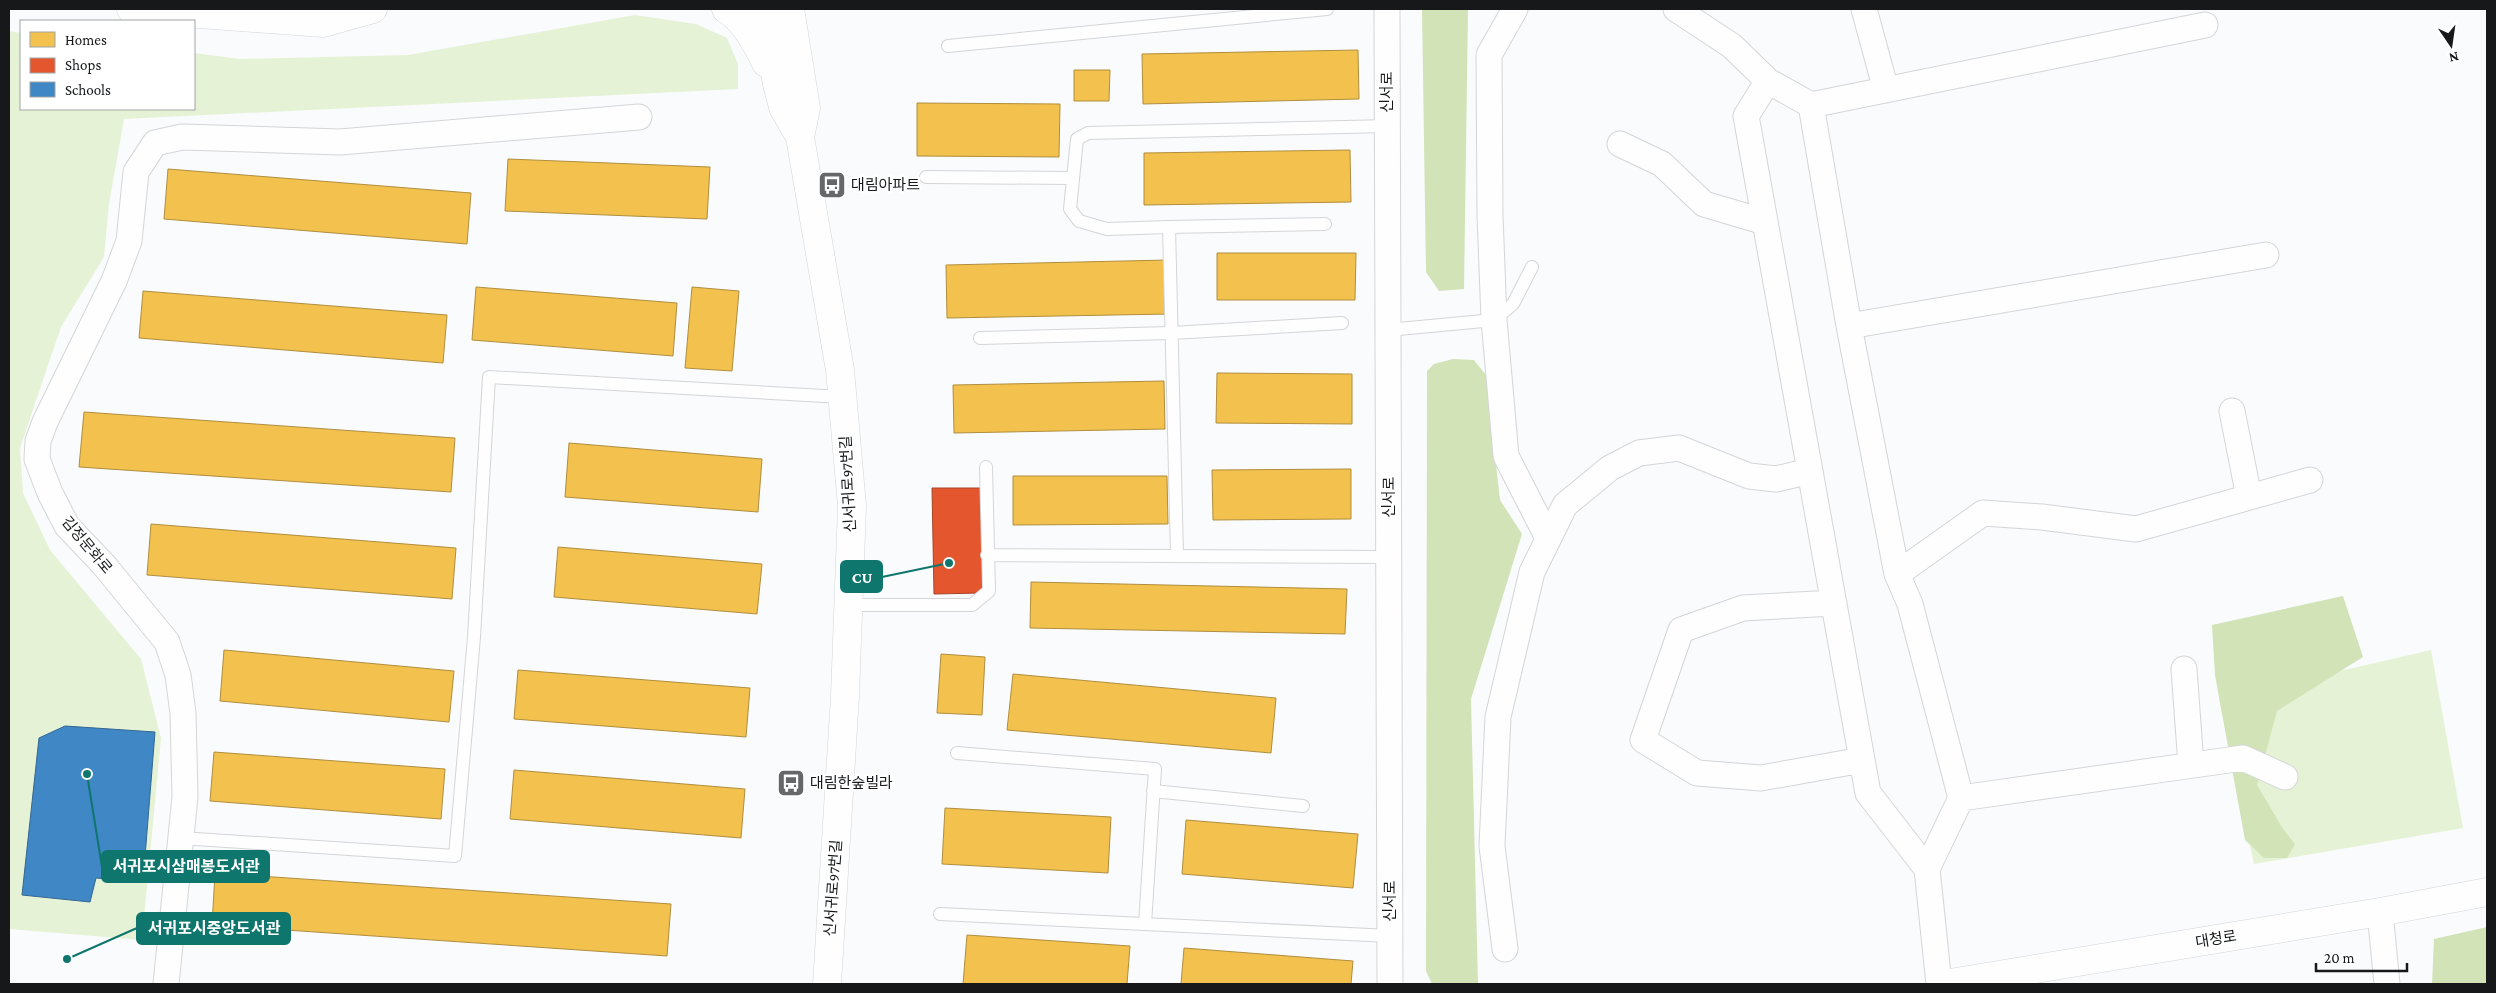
<svg xmlns="http://www.w3.org/2000/svg" width="2496" height="993" viewBox="0 0 2496 993" font-family="'Crimson Pro','Noto Sans KR',serif">
<style>
.green{fill:#e5f2d5}
.forest{fill:#d1e3b7}
.homes{fill:#f2c14e;stroke:#b08e3e}
.shops{fill:#e4572e;stroke:#a64428}
.schools{fill:#3f88c5;stroke:#336692}
.lines{fill:none;stroke-linecap:round;stroke-linejoin:round}
.lane-casing{stroke:#d4d5d7;stroke-width:14}
.street-casing{stroke:#d4d5d7;stroke-width:27}
.secondary-casing{stroke:#d4d5d7;stroke-width:29}
.lane{stroke:#fefeff;stroke-width:12}
.street{stroke:#fefeff;stroke-width:25}
.secondary{stroke:#fefeff;stroke-width:28}
.labels{text-anchor:middle;stroke-width:5;stroke-linejoin:round;paint-order:stroke}
.street-label{font-size:15px;fill:#16181a;stroke:#fff}
.poi-label{font-size:15px;fill:#16181a;stroke:#fff;text-anchor:start}
.leader{fill:none;stroke:#0f766e;stroke-width:2}
.callout-dot{fill:#0f766e;stroke:#fff;stroke-width:2}
.callout{fill:#0f766e;stroke:#0f766e;stroke-width:2}
.callout-label{font-size:16px;text-anchor:middle;font-weight:bold;fill:#fff}
</style>
<rect width="100%" height="100%" fill="#fafbfd"/>
<!-- green -->
<path class="green" d="M635 15 696 24 727 38 738 64V89L124 119 109 204 104 257 61 327 20 448 23 493 50 550 141 659 161 738 142 940 9 929V31L21 33V109H194V53L240 59 408 55Z
M2431 650 2463 828 2254 864 2219 699Z"/>
<!-- forest -->
<path class="forest" d="M1422 9H1468L1464 289 1439 291 1426 272Z
M1453 359 1474 360 1486 375 1500 500 1522 534 1471 699 1478 984H1432L1426 971 1427 371 1434 364Z
M2343 596 2363 657 2277 711 2257 785 2283 829 2295 844 2287 858H2264L2245 840 2215 675 2212 625Z
M2487 927V984H2432L2434 939Z"/>
<!-- homes -->
<path class="homes" d="M1358 50 1359 99 1143 104 1142 54Z
M1074 70H1110L1109 101H1074Z
M917 103 1060 104 1059 157 917 156Z
M1350 150 1351 202 1144 205V153Z
M508 159 710 167 707 219 505 211Z
M168 169 471 193 467 244 164 219Z
M1217 253H1356L1355 300H1217Z
M1168 260 1169 314 947 318 946 265Z
M476 287 677 303 673 356 472 340Z
M692 287 739 291 732 371 685 368Z
M143 291 447 315 443 363 139 338Z
M1217 373 1352 374V424L1216 423Z
M1164 381 1165 429 954 433 953 385Z
M84 412 455 438 451 492 79 467Z
M569 443 762 459 758 512 565 497Z
M1351 469V519L1213 520 1212 470Z
M1013 476H1167L1168 524 1013 525Z
M151 524 456 548 452 599 147 575Z
M558 547 762 564 757 614 554 597Z
M1031 582 1347 589 1345 634 1030 628Z
M224 650 454 671 449 722 220 701Z
M941 654 985 657 982 715 937 713Z
M518 670 750 688 746 737 514 719Z
M1013 674 1276 698 1271 753 1007 730Z
M214 752 445 769 441 819 210 801Z
M514 770 745 789 741 838 510 819Z
M945 808 1111 817 1108 873 942 864Z
M1186 820 1358 834 1353 888 1182 874Z
M215 873 671 904 667 956 212 925Z
M967 935 1130 946 1127 984H963Z
M1184 948 1353 961 1351 984H1181Z"/>
<!-- shops -->
<path class="shops" d="M932 488H981L982 593 934 594Z"/>
<!-- schools -->
<path class="schools" d="M65 726 155 732 143 882 96 878 90 902 22 895 39 738Z"/>
<g class="lines">
<!-- lane casing -->
<g class="lane-casing">
<path id="lane" d="M948 46 1327 9
M926 177 1073 178
M1169 227 1325 224
M1388 330 1494 320 1513 304 1532 267
M980 338 1172 333 1342 323
M987 555 1389 557
M1177 555 1169 227 1107 229 1079 221 1070 209 1077 139 1088 133 1388 126
M848 605H972L989 591 986 467
M957 753 1155 769 1145 924
M1153 791 1303 806
M181 838 455 856 474 637 489 377 842 397
M940 914 1390 936"/>
</g>
<!-- street casing -->
<g class="street-casing">
<path id="street" d="M1387 9 1390 984
M1515 9 1489 55 1490 215 1494 320 1506 456 1548 538
M1676 9 1732 46 1768 81
M1864 9 1886 90
M1811 105 2205 25
M1620 144 1662 164 1704 204 1765 222
M1849 326 2266 255
M2232 411 2249 497
M1897 574 1983 513 2042 517 2136 529 2310 480
M1834 603 1743 608 1681 630 1643 740 1697 773 1761 778 1862 760
M2184 669 2191 765
M1961 798 2243 758 2285 777
M1927 869 1868 793 1746 116 1768 81 1811 105 1849 326 1897 574 1910 604 1961 798 1927 869 1939 984
M2380 912 2387 984
M1505 949 1492 846 1498 717 1532 572 1565 505 1610 468 1639 453 1679 448 1749 476 1776 479 1810 471
M166 984 185 797 183 713 178 675 167 642 104 565 67 526 50 493 37 459 38 441 45 422 114 281 129 241 136 172 155 143 182 137 340 142 639 117"/>
</g>
<!-- secondary casing -->
<g class="secondary-casing">
<path id="secondary" d="M131 9 323 23 373 9
M726 9C744 20 757 44 766 63
M763 9 777 84 783 107 800 137 840 370 852 506 845 696 827 984
M790 9 806 108 800 137
M1944 984 2380 912 2487 892"/>
</g>
<!-- lane -->
<use href="#lane" class="lane"/>
<!-- street -->
<use href="#street" class="street"/>
<!-- secondary -->
<use href="#secondary" class="secondary"/>
</g>
<!-- icons -->
<defs>
<g id="bus-square" transform="scale(1.4375)"><rect x="-9" y="-9" width="18" height="18" rx="4" fill="#666769" stroke="#fff"/><path d="M-5-6H5V4H4V6H2V4H-2V6H-4V4H-5ZM-3.5-4V0h7V-4ZM-3.5 1.2v1.5H-2V1.2ZM2 1.2v1.5H3.5V1.2Z" fill="#fff"/></g>
</defs>
<g fill-rule="evenodd">
<use href="#bus-square" x="832" y="185"/>
<use href="#bus-square" x="791" y="783"/>
</g>
<g class="labels">
<!-- street labels -->
<g class="street-label">
<text transform="translate(1387 92) rotate(-90)" y="5">신서로</text>
<text transform="translate(848 484) rotate(-93)" y="5">신서귀로97번길</text>
<text transform="translate(1389 497) rotate(-90)" y="5">신서로</text>
<text transform="translate(87 545) rotate(50)" y="5">김정문화로</text>
<text transform="translate(833 888) rotate(-86)" y="5">신서귀로97번길</text>
<text transform="translate(1390 901) rotate(-90)" y="5">신서로</text>
<text transform="translate(2216 939) rotate(-9)" y="5">대청로</text>
</g>
<!-- poi labels -->
<g class="poi-label">
<text x="851" y="190">대림아파트</text>
<text x="810" y="788">대림한숲빌라</text>
</g>
</g>
<!-- callouts -->
<path class="leader" d="M949 563L882 577M87 774L102 867M67 959L137 928"/>
<g class="callout-dot">
<circle cx="949" cy="563" r="5"/>
<circle cx="87" cy="774" r="5"/>
<circle cx="67" cy="959" r="5"/>
</g>
<g class="callout">
<rect x="841" y="561" width="41" height="31" rx="5"/>
<rect x="102" y="851" width="167" height="31" rx="5"/>
<rect x="137" y="913" width="153" height="31" rx="5"/>
</g>
<g class="callout-label">
<text x="862" y="583">CU</text>
<text x="186" y="872">서귀포시삼매봉도서관</text>
<text x="214" y="934">서귀포시중앙도서관</text>
</g>
<!-- border -->
<rect width="2496" height="993" fill="none" stroke="#16181a" stroke-width="20"/>
<!-- legend -->
<rect x="20" y="20" width="175" height="90" fill="#ffffff" stroke="#a2a3a3"/>
<rect x="30" y="32" width="25" height="15" fill="#f2c14e" stroke="#a2a3a3"/>
<text x="65" y="45" font-size="15" fill="#16181a">Homes</text>
<rect x="30" y="58" width="25" height="15" fill="#e4572e" stroke="#a2a3a3"/>
<text x="65" y="70" font-size="15" fill="#16181a">Shops</text>
<rect x="30" y="82" width="25" height="15" fill="#3f88c5" stroke="#a2a3a3"/>
<text x="65" y="95" font-size="15" fill="#16181a">Schools</text>
<!-- north arrow -->
<g transform="translate(2451 45) rotate(167)" stroke="#ffffff" stroke-width="4" paint-order="stroke">
<path d="M0-4L9 19L0 12L-9 19Z" fill="#16181a"/>
<text y="-8" font-size="14" font-weight="bold" text-anchor="middle" fill="#16181a">N</text>
</g>
<!-- scale -->
<path d="M2316 963v8h91v-8" fill="none" stroke="#16181a" stroke-width="2.5"/>
<text x="2324" y="963" font-size="15" fill="#16181a" stroke="#ffffff" stroke-width="4" paint-order="stroke">20 m</text>
</svg>
